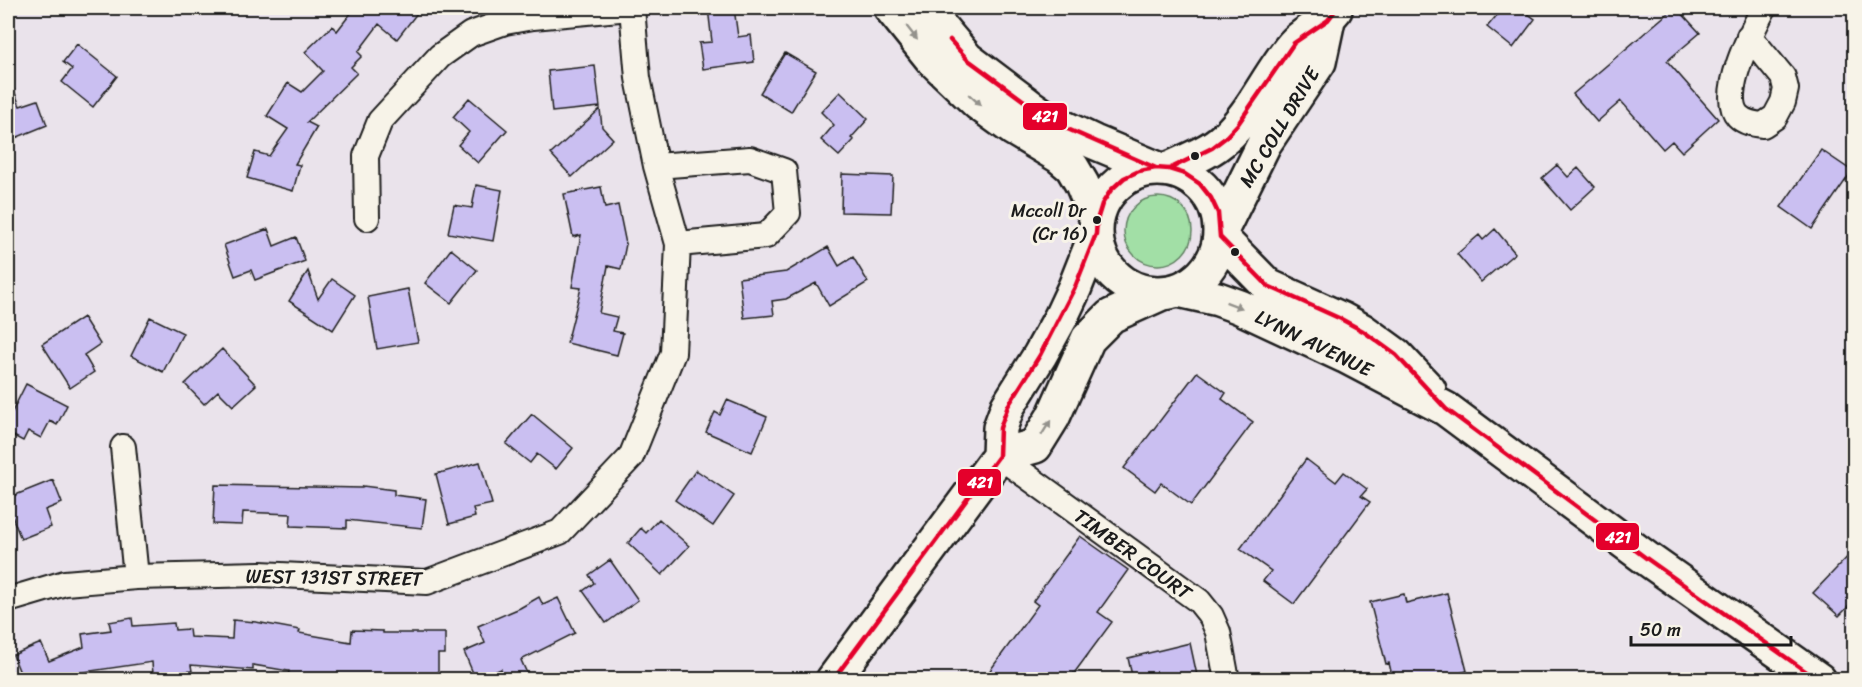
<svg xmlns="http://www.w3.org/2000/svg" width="1862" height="687" viewBox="0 0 1862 687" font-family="Sriracha,sans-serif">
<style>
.green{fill:#a2dfa6;stroke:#5f7e61;stroke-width:1.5}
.building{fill:#cabff1;stroke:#1c1c1c;stroke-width:1.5}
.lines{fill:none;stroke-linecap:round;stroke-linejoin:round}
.minor-casing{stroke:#1c1c1c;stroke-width:28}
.secondary-casing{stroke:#1c1c1c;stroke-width:38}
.minor{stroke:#f7f3e8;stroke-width:24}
.secondary{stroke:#f7f3e8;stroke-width:33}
.bus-1-casing{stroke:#f7f3e8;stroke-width:9}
.bus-1{stroke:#e4002b;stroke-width:4.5}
.oneway{fill:#94928c}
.bus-dot{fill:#1c1c1c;stroke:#f7f3e8;stroke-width:2}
.labels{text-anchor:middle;stroke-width:6;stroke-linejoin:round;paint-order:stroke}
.bus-label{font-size:18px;fill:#1c1c1c;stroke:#f7f3e8;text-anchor:end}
.street-label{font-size:20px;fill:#1c1c1c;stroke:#f7f3e8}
.line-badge{stroke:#f7f3e8;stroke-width:2}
.badge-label{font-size:16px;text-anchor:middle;font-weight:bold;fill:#fff}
</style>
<rect width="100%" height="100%" fill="#eae3eb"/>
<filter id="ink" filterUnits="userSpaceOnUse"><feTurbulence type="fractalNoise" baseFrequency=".0167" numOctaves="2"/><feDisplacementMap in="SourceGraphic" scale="12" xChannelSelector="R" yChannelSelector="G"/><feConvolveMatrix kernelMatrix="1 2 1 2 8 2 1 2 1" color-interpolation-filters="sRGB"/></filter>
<g filter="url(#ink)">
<!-- green -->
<path class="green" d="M1124 231a34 34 0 1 1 68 0a34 34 0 1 1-68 0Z"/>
<!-- building -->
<path class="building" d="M355 8H421L397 39 379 24 358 52 362 56 351 67 357 73 307 122 317 127 295 164 300 165 293 191 247 178 255 152 269 156 288 129 267 116 288 83 302 92 323 71 305 52 332 26 337 31Z
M708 8H734L738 37 751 35 754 62 703 69 699 43 712 42Z
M1503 8H1520L1535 19 1513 48 1487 27Z
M1674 8H1677L1700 33 1667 61 1718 119 1682 152 1672 141 1663 149 1621 101 1597 122 1573 94Z
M77 44 117 76 93 107 62 82 72 69 63 62Z
M785 53 816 71 791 112 760 93Z
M595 66 600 107 552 112 548 71Z
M8 77H9L20 106 38 100 47 125 8 141Z
M840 92 868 119 851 138 854 140 839 156 821 140 834 125 821 112Z
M469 98 507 130 478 163 458 145 469 132 453 117Z
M600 109 602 127 613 139 572 177 551 154Z
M1821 150 1852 171 1812 229 1781 207Z
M1557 165 1568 177 1578 168 1595 187 1570 210 1542 178Z
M842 174 893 176 891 213 841 212Z
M476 185 502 190 493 241 448 233 454 205 472 208Z
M601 187 605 208 618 205 626 244 621 269 608 266 599 313 617 317 613 331 623 333 617 355 567 343 581 288 572 287 581 235 573 237 564 194Z
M268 229 274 246 296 237 305 261 255 280 251 270 235 276 224 245Z
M1495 229 1515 253 1481 282 1457 254 1479 235 1483 240Z
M828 247 839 266 853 257 868 282 829 306 816 283 786 299 772 301 774 315 744 318 739 278 786 272Z
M451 249 477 270 451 303 425 283Z
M308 271 318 299 332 279 355 295 333 330 289 301Z
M408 289 418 342 377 349 368 297Z
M83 317 100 344 84 355 94 372 70 388 42 344Z
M150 317 183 333 163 372 131 356Z
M222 349 256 385 233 406 218 391 204 404 185 384Z
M1197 372 1226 393 1222 399 1253 422 1191 505 1161 483 1155 491 1124 468Z
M26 384 67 405 57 425 50 421 41 438 28 431 23 441 8 433V420Z
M727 400 767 417 752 452 706 432 715 412 720 415Z
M532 414 573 448 556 469 537 454 530 463 506 444Z
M1306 459 1336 482 1344 472 1367 489 1361 496 1370 502 1294 604 1263 581 1271 571 1240 549Z
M480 462 492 504 473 508 475 517 449 524 436 474Z
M696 470 734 496 713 526 675 500Z
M53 480 62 503 45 510 51 527 21 539 8 506V498Z
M215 485 362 488 363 486 394 490V495L426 499 422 528 347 520V528L290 526 291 514 243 512 242 525 213 524Z
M659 519 689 546 662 575 628 543 641 528 646 533Z
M1080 536 1128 570 1098 612 1112 622 1069 680H983L1038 605 1033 601Z
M1854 550V601L1839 616 1813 593Z
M610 560 638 600 606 623 583 591 594 583 589 575Z
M1447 593 1467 671 1432 680H1393L1389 663 1386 664 1370 602 1404 594 1406 603Z
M539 597 543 605 558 598 575 633 521 660 530 680H505L501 669 476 680 464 652 485 643 478 626 520 608Z
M132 618 133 626 174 623 175 630 189 629 190 637 232 639 233 620 256 622 300 630 299 633 351 642 352 630 383 631V633H445V654H438V678L358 680 313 677 312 680H287L289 671 253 665V670L191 665 192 671 153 674 152 662 70 674 73 680H8L20 673 13 655 41 643 49 661 84 647 82 634 111 630 109 622Z
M1190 643 1198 680H1133L1128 658Z"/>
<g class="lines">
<!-- minor casing -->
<g class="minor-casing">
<path id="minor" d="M1749 36 1783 77 1786 89 1783 102 1775 117 1763 125C1754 124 1745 123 1738 116 1718 95 1753 29 1764 8
M656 166 750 159 784 171 788 213 766 236 678 244
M367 218 366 156 380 121 440 56 471 34 505 22 533 17 630 8
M123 447 136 577
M999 456 1199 601 1211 616 1218 632 1227 680
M8 600 65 583 136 577 260 574 427 582 560 532 631 457 673 353 678 244 656 166 638 78 632 8"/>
</g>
<!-- secondary casing -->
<g class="secondary-casing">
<path id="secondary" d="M891 8 932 59 978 103 1014 129 1059 156 1072 167 1082 184 1097 220
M924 8 967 59 1028 105 1054 123 1094 142 1156 168
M1096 231a62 62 0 1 1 124 0a62 62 0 1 1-124 0Z
M1169 169C1188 160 1210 152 1225 138 1252 114 1269 73 1293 45 1305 31 1322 27 1335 10
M1221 231 1264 144 1319 62 1328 20
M1220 237 1268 286 1341 319 1363 331 1396 355 1429 390
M1178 290 1218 299 1240 307 1345 356 1446 409 1646 558 1819 680
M999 456 1035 446 1053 417 1088 339 1111 316 1162 293
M833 680 999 456 1000 428 1008 406 1040 355 1061 317 1075 287 1096 234"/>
</g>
<!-- minor -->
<use href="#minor" class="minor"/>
<!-- secondary -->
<use href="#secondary" class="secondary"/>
<!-- bus-1 casing -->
<g class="bus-1-casing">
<path id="bus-1" d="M950 40 967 59 1054 123 1156 168
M1169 169 1212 148 1225 138 1238 124 1294 43 1328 20 1337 8
M833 680 999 456 1000 428 1008 406 1040 355 1075 287 1096 234 1097 220 1102 204 1111 190 1124 178 1139 171 1156 168 1169 169 1185 174 1200 184 1211 198 1218 213 1220 237 1268 286 1341 319 1363 331 1396 355 1446 409 1646 558 1818 680"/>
</g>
<!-- bus-1 -->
<use href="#bus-1" class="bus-1"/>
</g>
<!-- one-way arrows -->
<defs><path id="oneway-solid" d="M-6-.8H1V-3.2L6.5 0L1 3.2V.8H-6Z" transform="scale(1.5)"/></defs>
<g class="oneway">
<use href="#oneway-solid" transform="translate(912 33) rotate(52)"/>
<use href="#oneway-solid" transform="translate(975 100) rotate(42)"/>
<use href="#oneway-solid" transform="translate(1234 305) rotate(21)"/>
<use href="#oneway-solid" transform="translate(1046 428) rotate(-58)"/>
</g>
</g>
<!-- markers -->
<g class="bus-dot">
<circle cx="1195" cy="156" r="5"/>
<circle cx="1097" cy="220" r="5"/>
<circle cx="1235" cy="252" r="5"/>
</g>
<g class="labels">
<!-- bus labels -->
<g class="bus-label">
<text x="1086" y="217">Mccoll Dr<tspan x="1086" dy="23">(Cr 16)</tspan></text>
</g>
<!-- street labels -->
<g class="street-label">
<text transform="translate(1279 127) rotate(-59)" y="7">MC COLL DRIVE</text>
<text transform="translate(1314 343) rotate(26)" y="7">LYNN AVENUE</text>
<text transform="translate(1133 554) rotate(36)" y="7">TIMBER COURT</text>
<text transform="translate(334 577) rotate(1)" y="7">WEST 131ST STREET</text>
</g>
</g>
<g class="line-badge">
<rect x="1022" y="102" width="46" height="29" rx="6" fill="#e4002b"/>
<rect x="957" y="468" width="45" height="29" rx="6" fill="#e4002b"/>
<rect x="1595" y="522" width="45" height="29" rx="6" fill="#e4002b"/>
</g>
<g class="badge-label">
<text x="1045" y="122">421</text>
<text x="980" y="488">421</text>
<text x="1618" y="543">421</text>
</g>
<!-- margin -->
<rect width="1862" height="687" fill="none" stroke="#f7f3e8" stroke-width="30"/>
<rect x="15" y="15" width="1832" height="657" fill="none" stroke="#1c1c1c" stroke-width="2" filter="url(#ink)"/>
<!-- scale -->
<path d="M1631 636v9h160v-9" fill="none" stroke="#1c1c1c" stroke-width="3"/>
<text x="1640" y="636" font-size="18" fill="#1c1c1c" stroke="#f7f3e8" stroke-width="4.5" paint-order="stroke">50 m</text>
</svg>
